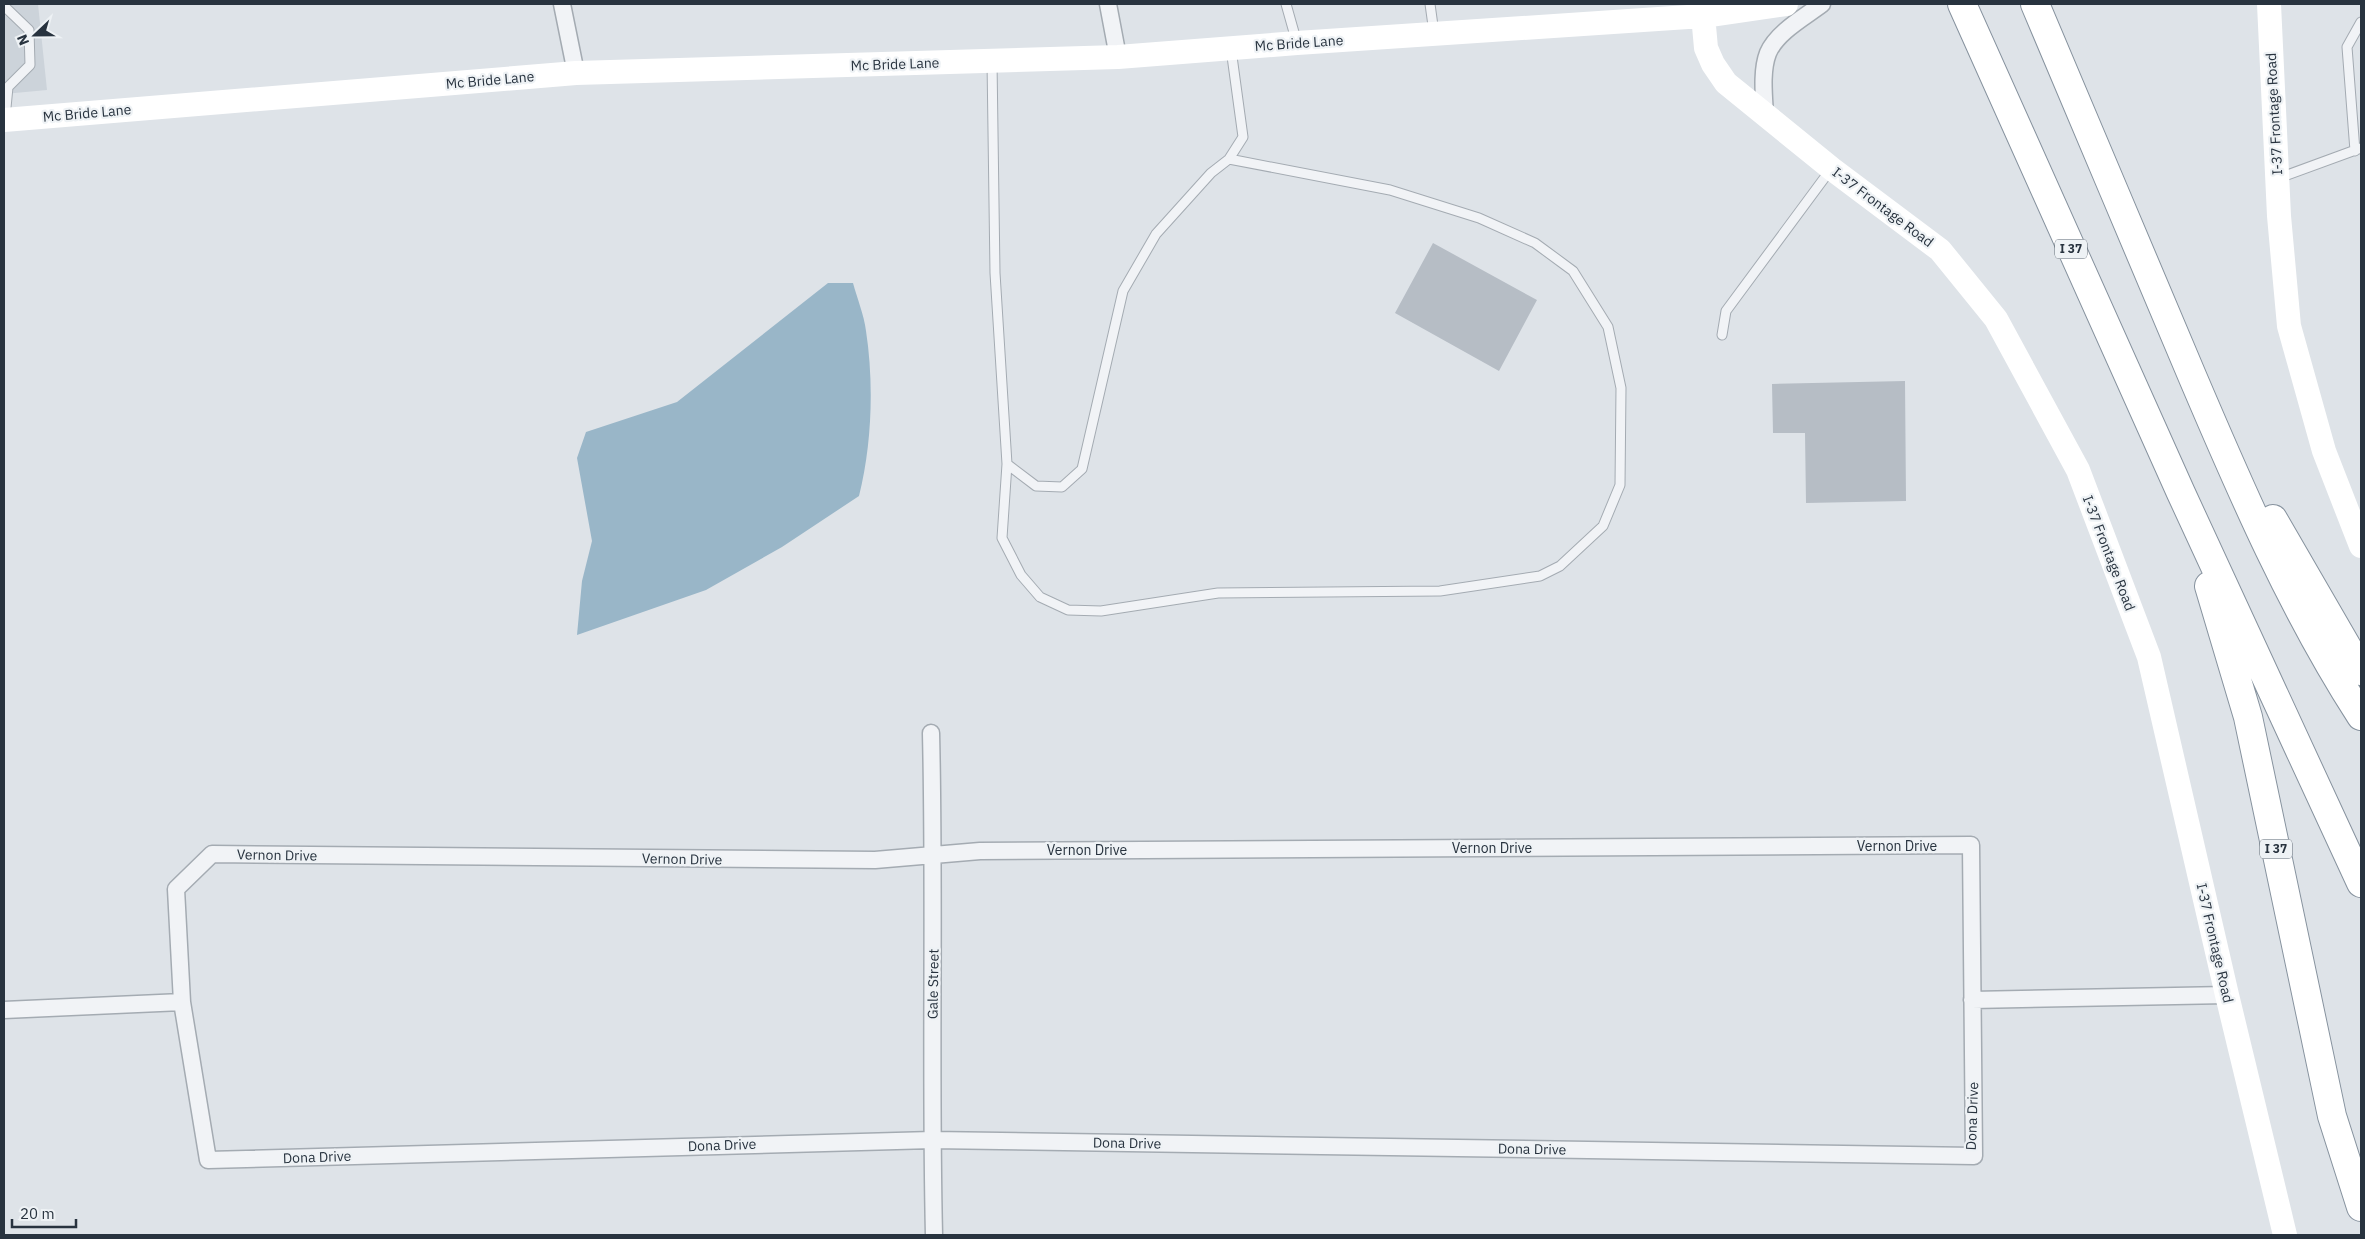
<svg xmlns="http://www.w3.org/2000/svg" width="2365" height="1239" viewBox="0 0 2365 1239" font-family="'IBM Plex Sans',sans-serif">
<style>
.built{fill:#ccd3da}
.water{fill:#99b6c8}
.building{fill:#b6bdc5}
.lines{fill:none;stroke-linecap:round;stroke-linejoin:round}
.lane-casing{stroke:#a4abb2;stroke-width:11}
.street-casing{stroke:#a4abb2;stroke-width:19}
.highway-casing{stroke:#86929e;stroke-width:30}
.lane{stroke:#f1f3f6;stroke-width:9}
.street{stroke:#f1f3f6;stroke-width:16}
.secondary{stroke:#fff;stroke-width:24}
.highway{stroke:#fff;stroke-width:28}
.labels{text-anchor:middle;stroke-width:4.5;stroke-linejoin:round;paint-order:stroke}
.shield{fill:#eef2f5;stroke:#636c76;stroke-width:1}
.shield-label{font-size:12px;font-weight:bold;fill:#28333f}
.street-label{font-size:14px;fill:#28333f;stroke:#eef2f5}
</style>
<rect width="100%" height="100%" fill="#dee3e8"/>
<!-- built -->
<path class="built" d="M4 4H38L47 90 4 94Z"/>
<!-- water -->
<path class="water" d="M828 283H853C857 298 864 315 866 331 874 383 872 445 859 496L782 547 706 590 577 635 582 581 592 541 577 458 586 432 677 402Z"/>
<!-- building -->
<path class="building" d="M1433 243 1537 300 1499 371 1395 313Z
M1905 381 1906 501 1806 503 1805 433H1773L1772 384Z"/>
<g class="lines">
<!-- lane casing -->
<g class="lane-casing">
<path id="lane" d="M1286 4 1297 43
M1430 4 1434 33
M4 6 29 30 30 65 8 87 5 118
M992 61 995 273 1007 464 1036 486 1062 487 1082 469 1123 291 1156 234 1211 173 1229 159 1243 137 1231 49
M2355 151 2347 47 2361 22
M2279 178 2361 148
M1722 335 1726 311 1831 169
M1007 464 1002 538 1021 575 1040 597 1068 610 1101 611 1218 593 1440 591 1540 576 1560 566 1603 526 1620 485 1621 388 1608 327 1573 271 1535 243 1479 218 1390 190 1229 159"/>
</g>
<!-- street casing -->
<g class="street-casing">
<path id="street" d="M562 4 576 73
M1108 4 1118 57
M1765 115C1764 96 1761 71 1768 53 1777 32 1805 17 1822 4
M931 733C935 900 930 1068 934 1235
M1971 845 1974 1156 932 1140 208 1160 182 1002 176 889 212 854 875 860 980 851Z
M1972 1000 2227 995
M4 1010 182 1002"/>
</g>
<!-- highway casing -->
<g class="highway-casing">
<path id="highway" d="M1962 4 2181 493 2361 883
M2035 4C2088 128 2140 254 2193 378 2242 493 2293 611 2361 716
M2273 519 2361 671
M2209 586 2248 717 2332 1116 2361 1207"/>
</g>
<!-- lane -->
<use href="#lane" class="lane"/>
<!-- street -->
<use href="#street" class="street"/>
<!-- secondary -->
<path class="secondary" d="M1702 4 1706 48 1713 64 1726 83 1832 169 1940 250 1996 319 2078 470 2149 657 2227 995 2285 1235
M2269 4 2279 216 2289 326 2324 451 2361 546
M4 120 576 73 1118 57 1297 43 1703 16 1786 4"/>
<!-- highway -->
<use href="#highway" class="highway"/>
</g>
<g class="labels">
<!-- shield labels -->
<g class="shield">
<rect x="2055" y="239.5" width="32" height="19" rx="4"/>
<rect x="2260" y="839.5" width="32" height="19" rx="4"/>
</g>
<g class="shield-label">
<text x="2071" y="253">I 37</text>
<text x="2276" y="853">I 37</text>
</g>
<!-- street labels -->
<g class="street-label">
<text transform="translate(1299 43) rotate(-4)" y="5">Mc Bride Lane</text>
<text transform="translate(895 64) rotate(-2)" y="5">Mc Bride Lane</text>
<text transform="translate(490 80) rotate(-5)" y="5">Mc Bride Lane</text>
<text transform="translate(87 113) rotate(-5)" y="5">Mc Bride Lane</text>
<text transform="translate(2274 114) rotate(-93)" y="5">I-37 Frontage Road</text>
<text transform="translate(1883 207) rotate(37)" y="5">I-37 Frontage Road</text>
<text transform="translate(2109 553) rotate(69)" y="5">I-37 Frontage Road</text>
<text x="1897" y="851">Vernon Drive</text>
<text x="1492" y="853">Vernon Drive</text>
<text x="1087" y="855">Vernon Drive</text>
<text transform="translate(277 855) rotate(1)" y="5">Vernon Drive</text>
<text transform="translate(682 859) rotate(1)" y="5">Vernon Drive</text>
<text transform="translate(2215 943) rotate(77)" y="5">I-37 Frontage Road</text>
<text transform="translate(933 984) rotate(-89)" y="5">Gale Street</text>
<text transform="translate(1972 1116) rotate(-88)" y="5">Dona Drive</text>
<text transform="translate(1127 1143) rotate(1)" y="5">Dona Drive</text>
<text transform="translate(722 1145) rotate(-2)" y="5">Dona Drive</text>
<text transform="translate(1532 1149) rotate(1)" y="5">Dona Drive</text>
<text transform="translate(317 1157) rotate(-2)" y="5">Dona Drive</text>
</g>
</g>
<!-- border -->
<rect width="2365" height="1239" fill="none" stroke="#28333f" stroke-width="10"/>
<!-- north arrow -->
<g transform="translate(35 35) rotate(248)" stroke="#eef2f5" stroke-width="4" paint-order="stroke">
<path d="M0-4L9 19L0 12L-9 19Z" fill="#28333f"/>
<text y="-8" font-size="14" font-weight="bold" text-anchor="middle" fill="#28333f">N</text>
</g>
<!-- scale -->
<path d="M12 1219v8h64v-8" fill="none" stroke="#28333f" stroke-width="2.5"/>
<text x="20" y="1219" font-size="15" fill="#28333f" stroke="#eef2f5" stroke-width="4" paint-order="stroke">20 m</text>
</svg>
